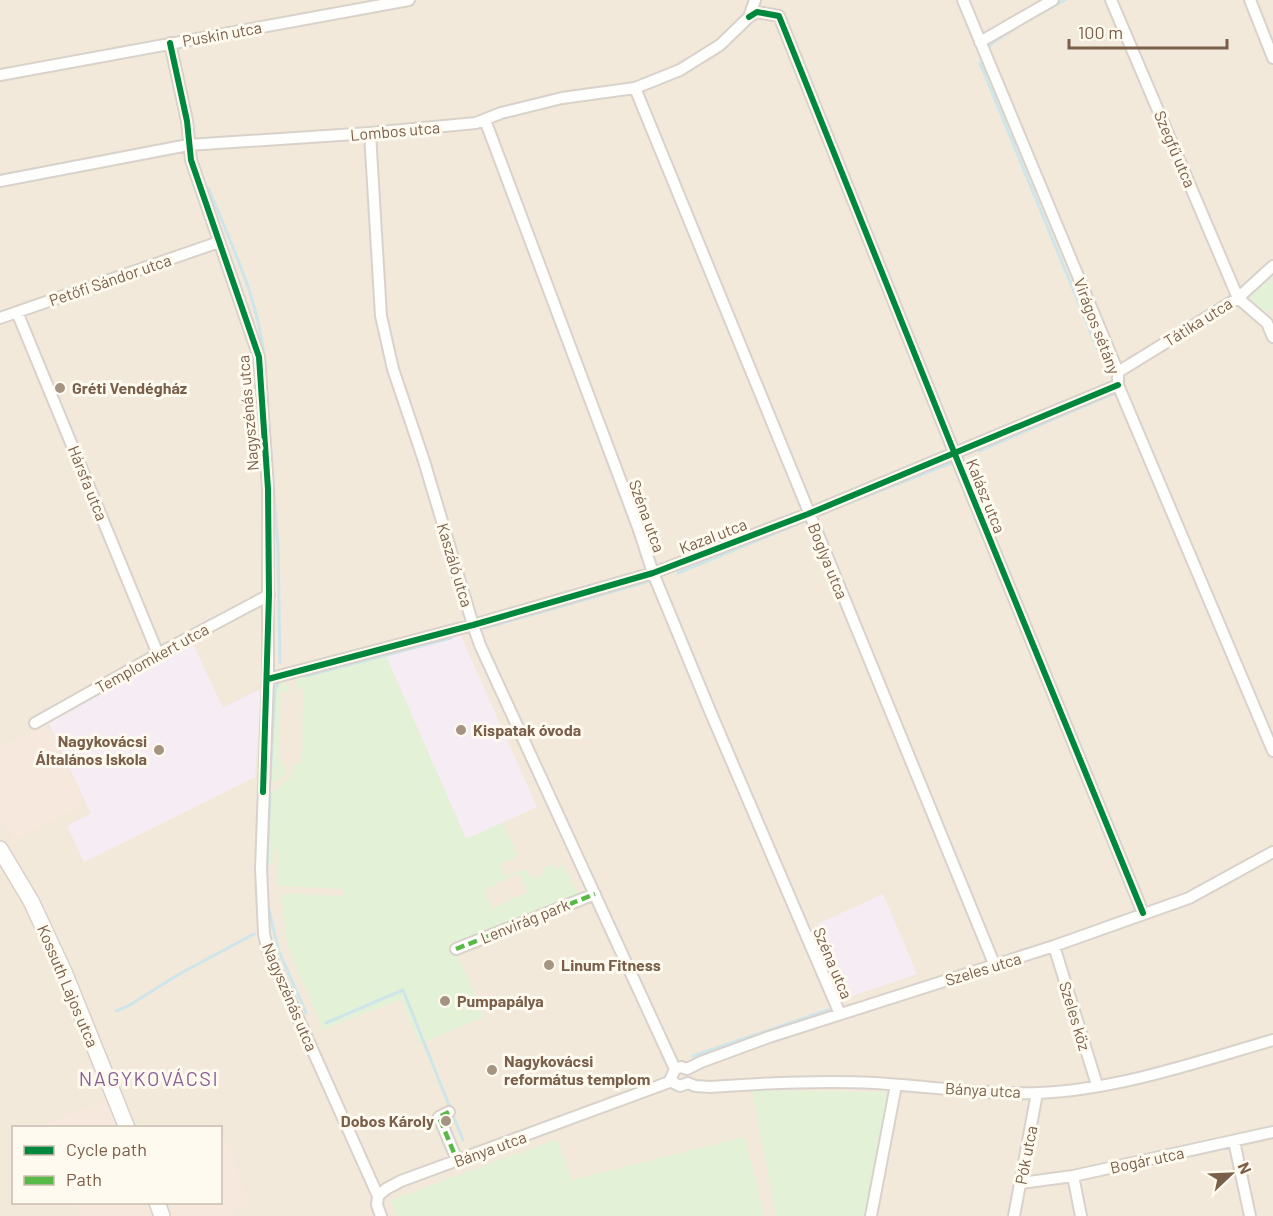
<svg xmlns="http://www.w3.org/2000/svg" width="1273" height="1216" viewBox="0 0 1273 1216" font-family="Barlow,sans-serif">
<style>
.residential{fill:#f2e9da;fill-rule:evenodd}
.commercial{fill:#f7e8dd}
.education{fill:#f6ecf4}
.green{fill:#e3f1d7;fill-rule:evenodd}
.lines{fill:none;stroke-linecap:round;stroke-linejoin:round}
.stream{stroke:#cee5ea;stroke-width:3}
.street-casing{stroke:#d8d2cb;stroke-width:14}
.secondary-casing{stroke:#d7d1c8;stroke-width:18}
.street{stroke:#fefefc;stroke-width:10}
.secondary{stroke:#fefefc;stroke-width:15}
.quiet{stroke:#58b947;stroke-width:4.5;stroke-dasharray:9 4.5;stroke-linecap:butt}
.cycleway-casing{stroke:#fffaf0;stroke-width:10}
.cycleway{stroke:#00873e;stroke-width:6}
.poi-dot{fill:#a69483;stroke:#fffaf0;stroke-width:2}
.labels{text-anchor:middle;stroke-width:6;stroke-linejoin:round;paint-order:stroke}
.street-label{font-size:16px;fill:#7a604a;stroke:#fffaf0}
.poi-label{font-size:16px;font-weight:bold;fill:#7a604a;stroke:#fffaf0;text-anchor:start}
.quarter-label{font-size:20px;letter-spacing:1.5px;fill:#8a6296;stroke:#fffaf0}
</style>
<rect width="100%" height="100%" fill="#f9f5ed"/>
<!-- residential -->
<path class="residential" d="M0 0H1273V271L1263 314 1273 308V1216H0ZM14 1128H220V1202H14Z"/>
<!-- commercial -->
<path class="commercial" d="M47 723 84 804 14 840 0 817V746Z
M121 1095 136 1127H50L48 1123Z
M221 1128 250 1203 228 1213 229 1216H81L77 1203 220 1202Z"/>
<!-- education -->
<path class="education" d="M460 634 537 807 466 839 385 654Z
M193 644 223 708 261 689 255 777 84 862 67 826 91 814 49 723Z
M883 894 917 974 849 997 817 924Z"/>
<!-- green -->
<path class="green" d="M1273 271V308L1263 314 1247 296Z
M385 654 466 839 503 823 518 857 500 865 505 876 526 869 532 879 545 873 543 868 553 864 555 869 564 865 579 896 456 951 484 1017 419 1044 401 999 323 1030 287 944 281 893 343 896V889L277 886 278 850 274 849 273 865 265 864 267 795C280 787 291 782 294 766L302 762 303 687 296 690 298 676 302 673ZM519 873 528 892 492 909 483 890Z
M281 683 289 686 288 694 281 690 279 760 286 767 284 776 273 783 269 780 272 690Z
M752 1090 886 1092 888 1098 864 1216H776Z
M745 1137 764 1216H397L391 1200 557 1139 571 1180Z"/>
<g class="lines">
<!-- stream -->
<path class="stream" d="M1036 16 1065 0
M987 50 991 44 1026 21
M980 63 1108 374
M209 189C230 242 259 300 264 358
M269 427 278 547 280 663
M979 451 1115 393
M831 510 951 463
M678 573 795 525
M485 628 650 581
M306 676 451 638
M270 781 275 688 278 684
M267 864 270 794
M267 882V869
M267 901 278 949 306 1013
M116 1011 128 1006 181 973 254 934
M326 1023 403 990 463 1140
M693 1056 828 1010"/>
<!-- street casing -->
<g class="street-casing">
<path id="street" d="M963 0 1118 372V385L1273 751
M1111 0 1238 298 1267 323 1273 337
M1250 0 1273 58
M749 17 757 12 779 16 954 452 1143 913
M980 42 1053 0
M170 43 187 121 191 160 259 357 268 489V679L261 868 264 934 268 951 378 1196 377 1205 381 1216
M0 75 409 0
M635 88 995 966
M485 120 638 527 653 573 710 711 840 1014
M370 133 381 316 393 369 424 461 473 625 480 645 675 1069
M0 181 188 145 370 133 476 123 501 113 562 98 635 88 680 70 720 45 749 17 755 0
M17 312 158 654
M0 318 219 242
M1118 372 1238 298 1273 266
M268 679 473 625 653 573 808 514 1118 385
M35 723 158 654 269 595
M1054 946 1097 1085
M456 949 595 894
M688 1083 680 1086 674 1083 671 1078 675 1069 681 1067 687 1069 701 1062 769 1037 1054 946 1189 898 1273 852
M688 1083 695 1086 710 1087C764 1083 819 1080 874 1083 928 1086 983 1095 1038 1093 1116 1090 1198 1062 1273 1040
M449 1112 439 1117 457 1160
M1234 1141 1250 1216
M1073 1176 1081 1216
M1021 1183 1073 1176 1273 1132
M378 1196 386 1189 401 1181 672 1081
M871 1216 896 1085
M1014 1216 1037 1093"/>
</g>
<!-- secondary casing -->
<g class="secondary-casing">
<path id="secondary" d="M0 849 31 901 65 974 127 1128
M157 1202 162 1216"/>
</g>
<!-- street -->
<use href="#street" class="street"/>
<!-- secondary -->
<use href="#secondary" class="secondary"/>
<!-- quiet -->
<path class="quiet" d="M456 949 595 894
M449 1112 439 1117 457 1160"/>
<!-- cycleway casing -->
<g class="cycleway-casing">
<path id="cycleway" d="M749 17 757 12 779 16 954 452 1143 913
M170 43 187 121 191 160 259 357 268 489 269 595 263 792
M268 679 473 625 653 573 808 514 1118 385"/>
</g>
<!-- cycleway -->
<use href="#cycleway" class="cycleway"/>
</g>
<!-- markers -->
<g class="poi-dot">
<circle cx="60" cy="388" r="6"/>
<circle cx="461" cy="730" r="6"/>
<circle cx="159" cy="750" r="6"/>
<circle cx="549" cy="965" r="6"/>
<circle cx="445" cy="1001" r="6"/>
<circle cx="492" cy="1070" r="6"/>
<circle cx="446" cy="1121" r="6"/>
</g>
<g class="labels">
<!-- street labels -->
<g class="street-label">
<text transform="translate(222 34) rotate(-10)" y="6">Puskin utca</text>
<text transform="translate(395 131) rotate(-5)" y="6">Lombos utca</text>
<text transform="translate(1175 149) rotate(67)" y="6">Szegfű utca</text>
<text transform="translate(110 280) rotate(-19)" y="6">Petőfi Sándor utca</text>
<text transform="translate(1198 322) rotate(-32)" y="6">Tátika utca</text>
<text transform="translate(1097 326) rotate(69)" y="6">Virágos sétány</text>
<text transform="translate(248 413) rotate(-95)" y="6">Nagyszénás utca</text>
<text transform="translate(88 483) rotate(68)" y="6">Hársfa utca</text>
<text transform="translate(986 496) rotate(68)" y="6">Kalász utca</text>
<text transform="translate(647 516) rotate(70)" y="6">Széna utca</text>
<text transform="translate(713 536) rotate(-21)" y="6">Kazal utca</text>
<text transform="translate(828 561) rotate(68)" y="6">Boglya utca</text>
<text transform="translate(455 565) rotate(73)" y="6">Kaszáló utca</text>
<text transform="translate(152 658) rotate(-29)" y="6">Templomkert utca</text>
<text transform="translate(525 921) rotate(-22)" y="6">Lenvirág park</text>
<text transform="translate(833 963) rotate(67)" y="6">Széna utca</text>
<text transform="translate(983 969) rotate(-17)" y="6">Szeles utca</text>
<text transform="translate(68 986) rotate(67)" y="6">Kossuth Lajos utca</text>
<text transform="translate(290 997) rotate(67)" y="6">Nagyszénás utca</text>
<text transform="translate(1075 1016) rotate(73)" y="6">Szeles köz</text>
<text transform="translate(983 1090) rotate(3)" y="6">Bánya utca</text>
<text transform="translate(490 1149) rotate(-20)" y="6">Bánya utca</text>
<text transform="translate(1026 1155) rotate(-79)" y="6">Pók utca</text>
<text transform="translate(1147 1160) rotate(-12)" y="6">Bogár utca</text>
</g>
<!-- poi labels -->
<g class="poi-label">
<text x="72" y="394">Gréti Vendégház</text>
<text x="473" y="736">Kispatak óvoda</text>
<text x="147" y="747" text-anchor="end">Nagykovácsi<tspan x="147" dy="18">Általános Iskola</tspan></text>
<text x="561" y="971">Linum Fitness</text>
<text x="457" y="1007">Pumpapálya</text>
<text x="504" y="1067">Nagykovácsi<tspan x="504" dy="18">református templom</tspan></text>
<text x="434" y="1127" text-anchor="end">Dobos Károly</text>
</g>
<!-- quarter labels -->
<g class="quarter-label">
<text x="149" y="1086">NAGYKOVÁCSI</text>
</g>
</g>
<!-- legend -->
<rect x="12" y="1126" width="210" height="78" fill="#fffaf0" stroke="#cabcae" stroke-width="1.5"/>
<rect x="24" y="1146" width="30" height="9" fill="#00873e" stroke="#cabcae" stroke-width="1.5"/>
<text x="66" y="1156" font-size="18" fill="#7a604a">Cycle path</text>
<rect x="24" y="1176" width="30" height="9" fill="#58b947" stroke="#cabcae" stroke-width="1.5"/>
<text x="66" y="1186" font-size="18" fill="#7a604a">Path</text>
<!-- north arrow -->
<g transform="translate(1231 1174) rotate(67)" stroke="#fffaf0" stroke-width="4.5" paint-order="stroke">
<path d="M0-4.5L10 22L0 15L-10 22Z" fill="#7a604a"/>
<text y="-9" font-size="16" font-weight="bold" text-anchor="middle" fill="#7a604a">N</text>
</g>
<!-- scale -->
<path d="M1069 39v9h158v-9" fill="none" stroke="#7a604a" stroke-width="3"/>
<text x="1078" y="39" font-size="18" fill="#7a604a" stroke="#fffaf0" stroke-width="4.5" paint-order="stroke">100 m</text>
</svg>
